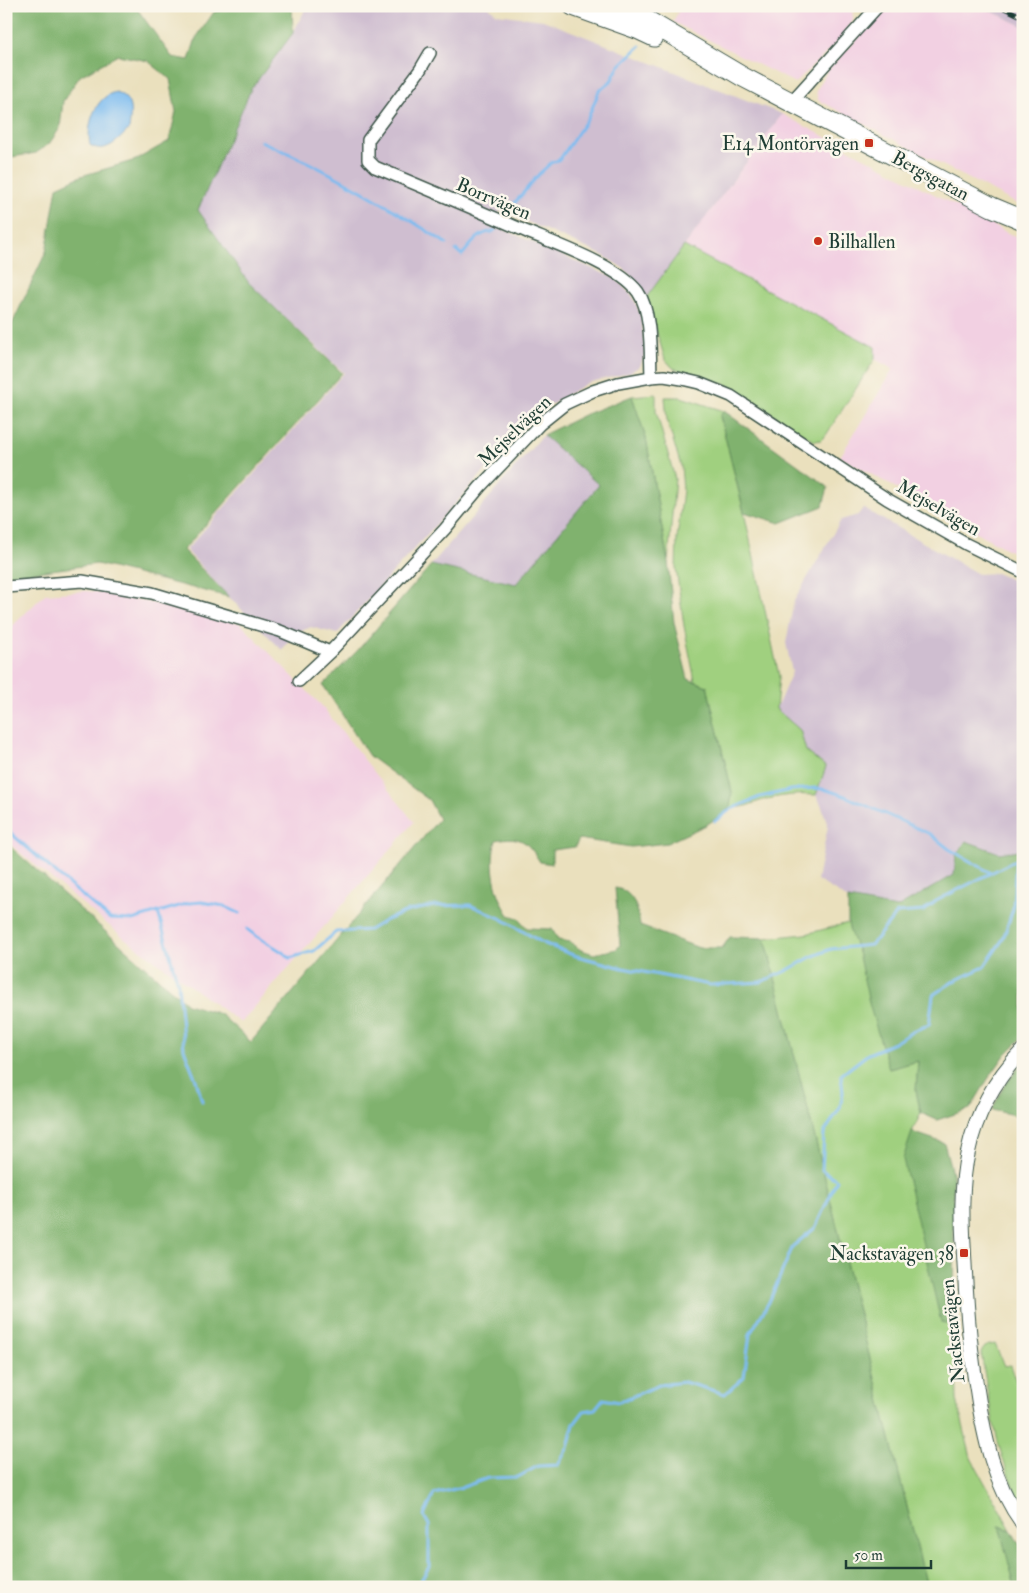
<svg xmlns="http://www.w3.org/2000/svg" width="1029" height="1593" viewBox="0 0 1029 1593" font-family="'IM FELL Double Pica',serif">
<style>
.built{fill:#f2d0e2}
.industrial{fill:#cfbed0}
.green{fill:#a0d07f;stroke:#60865a}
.forest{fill:#80b26e;stroke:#507851}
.water{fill:#7cbbf0;stroke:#4e7c92}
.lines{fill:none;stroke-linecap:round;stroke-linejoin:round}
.stream{stroke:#7cbbf0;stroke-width:3}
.minor-casing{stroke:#3d5549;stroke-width:14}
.tertiary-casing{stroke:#3d5549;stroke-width:16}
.trunk-casing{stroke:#3d5549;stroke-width:21}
.minor{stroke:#fff;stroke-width:11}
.tertiary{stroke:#fff;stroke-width:14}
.trunk{stroke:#fff;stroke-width:19}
.rail-casing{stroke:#1f3d34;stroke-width:5}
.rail{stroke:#fbf7ec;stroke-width:3;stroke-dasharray:9;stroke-linecap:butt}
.poi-dot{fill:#c8321e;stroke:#fbf7ec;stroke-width:2}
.labels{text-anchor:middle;stroke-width:5;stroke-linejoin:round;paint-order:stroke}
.poi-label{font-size:19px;fill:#1f3d34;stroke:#fbf7ec;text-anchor:end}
.street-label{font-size:19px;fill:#1f3d34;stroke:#fbf7ec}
</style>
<rect width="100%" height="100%" fill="#fbf7ec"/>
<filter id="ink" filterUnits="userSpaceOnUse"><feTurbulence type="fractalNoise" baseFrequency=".02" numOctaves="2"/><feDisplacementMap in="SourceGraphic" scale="10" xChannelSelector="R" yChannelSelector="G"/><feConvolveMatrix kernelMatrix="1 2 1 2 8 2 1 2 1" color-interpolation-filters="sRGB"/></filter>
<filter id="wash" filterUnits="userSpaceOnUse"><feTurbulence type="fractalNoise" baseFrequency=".0096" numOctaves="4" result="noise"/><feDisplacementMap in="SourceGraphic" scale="20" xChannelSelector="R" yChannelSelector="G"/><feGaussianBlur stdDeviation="1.12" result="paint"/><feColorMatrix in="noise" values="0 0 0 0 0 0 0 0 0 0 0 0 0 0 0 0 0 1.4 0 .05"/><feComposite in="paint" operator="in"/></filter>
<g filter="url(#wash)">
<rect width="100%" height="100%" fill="#eae0bd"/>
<!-- built -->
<path class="built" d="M681 6H852L853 20 844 36 795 83 673 22Z
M889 6H980L1023 26V207L818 100 816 91 830 67Z
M782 114 1023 241V558L840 457 893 369 679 253Z
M86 591 108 593 240 623 321 705 414 822 241 1023 123 937 6 841V632L45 594Z"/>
<!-- industrial -->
<path class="industrial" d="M307 6H488L497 14 543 20 782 114 646 298 640 286 623 268 602 255 501 210 492 224 616 279 633 297 641 316 643 333 645 354 640 366 629 373 587 383 537 413 337 634 311 627 294 634 282 650 229 597 186 550 344 373 249 283 198 210 251 89 293 33Z
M980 6H1023V26Z
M543 435 599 485 516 585 431 565Z
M863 508 978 574 996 573 1023 585V849L1020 850 999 853 966 841 956 855 954 875 897 908 848 899 817 880 828 826 821 804 816 795 825 767 806 751 800 730 776 709 792 672 786 643 794 601 841 520 858 515Z"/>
<!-- green -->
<path class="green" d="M684 246 875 347V359L826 435 821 440 814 441 727 385 673 368 665 359 646 298Z
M656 394V411L675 479 668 562 646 438 632 396Z
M665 397H681L724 411 720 416 744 512 779 676 776 709 800 730 806 751 826 767 816 795C799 794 784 795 768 799 755 801 743 810 730 807L732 792 707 686 695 681 684 626 676 568 677 538 683 490 681 466 667 421Z
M848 923 858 952 889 1069 918 1061 916 1091 921 1113 912 1132 941 1322 955 1325 957 1400 971 1458 1011 1530 1000 1526 1015 1587H927L765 938 806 934Z
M995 1344 1004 1366 1011 1365 1023 1402V1508C997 1458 990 1407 981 1352L986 1346Z"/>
<!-- forest -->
<path class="forest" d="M6 6H135L172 57 189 60 196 38 214 12 244 6H292L293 33 251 89 198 210 249 283 342 373 183 550 229 597 97 564 6 576V337L46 252 57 187 81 176 136 160 169 141 176 112 170 79 148 61 118 55 80 76 63 101 60 128 49 144 36 153 6 158Z
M632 396 646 438 668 562 674 623 688 679 707 686 732 792 730 807 723 814 706 825 667 843 631 847 579 839 575 847 552 850V864L540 862C527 841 521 835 496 840 489 865 495 894 509 915L518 918 527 928 552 929 558 940 570 942 581 950 594 954 617 949 620 945 615 888C634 891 638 909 640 926L699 948H722L730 937 765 938 927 1587H6V843L187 1004 220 1014 251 1042 439 819 429 800 369 756 323 685 358 650 431 565 516 584 599 485 543 435 586 414Z
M724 411 828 487 823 506 780 523 744 512 720 416Z
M966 841 999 853 1020 850 1023 849V1037L1005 1055 988 1079 970 1109 937 1120 921 1113 916 1091 918 1061 889 1069 870 1007 858 952 850 932 848 923V899L897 908 954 875 956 855Z
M1023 1063V1117L992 1110 1004 1086Z
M912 1132 944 1143 953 1177 955 1325 941 1322 903 1159Z
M999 1526 1011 1530 1023 1550V1587H1015Z"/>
<!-- water -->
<path class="water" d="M116 92C134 99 131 113 129 129 119 140 105 155 90 145 86 126 95 96 116 92Z"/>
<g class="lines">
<!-- stream -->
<path class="stream" d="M655 16 656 6
M261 141C276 148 292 154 307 162 356 186 402 214 447 244
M508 211 540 173 551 163 560 159 588 118 599 91 611 81 619 66 640 46
M456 250 462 255C471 245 479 232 492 232L495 230
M715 821 731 809 760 797 791 790 815 788 827 790 845 796 930 834 949 849 991 873
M6 829 72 887 110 919 132 920 189 903 202 902 224 906 239 913
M158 912 178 984 184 1049 196 1080 202 1101
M247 929C260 941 277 946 290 958L314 951 336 932 369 930 386 920 408 911 434 906 470 905 502 919 543 943 573 955 623 968 710 985 761 982 786 971 811 957 831 949 871 945 897 913 924 911 936 901 1016 860
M417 1587 429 1567V1525L424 1516 434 1494 463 1487 488 1478 518 1477 538 1466 558 1465 568 1447 574 1424 584 1411 595 1409 603 1399 619 1402 659 1385 684 1382 725 1394 744 1377 750 1334 769 1302 793 1246 815 1228 837 1180 822 1170 824 1133 840 1108 843 1092 841 1075 868 1054 894 1043 915 1030 929 1025 933 995 954 981 984 967 1003 939 1013 909 1016 860 1023 855"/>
</g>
</g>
<g filter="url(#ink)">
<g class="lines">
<!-- minor casing -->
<g class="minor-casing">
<path id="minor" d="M430 53 420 70 368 140V160L375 167C425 188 475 209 525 231 556 244 619 266 638 292 652 312 650 353 651 377
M791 102 878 6
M6 587 82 581 152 593 280 631 330 652
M299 681 330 652 445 529 480 487 540 424 565 404 593 391 618 383 651 377 664 376 682 379 699 383 731 396 887 499 966 544 1023 572"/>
</g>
<!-- tertiary casing -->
<g class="tertiary-casing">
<path id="tertiary" d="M1023 1050C995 1079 976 1113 968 1152 959 1191 963 1233 965 1273 967 1312 970 1351 977 1390 984 1437 994 1485 1023 1524"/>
</g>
<!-- trunk casing -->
<g class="trunk-casing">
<path id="trunk" d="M573 6 637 29 654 37
M623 6 743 77 992 207 1023 220"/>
</g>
<!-- minor -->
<use href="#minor" class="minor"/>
<!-- tertiary -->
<use href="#tertiary" class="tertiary"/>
<!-- trunk -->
<use href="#trunk" class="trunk"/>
<!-- rail casing -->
<g class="rail-casing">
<path id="rail" d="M1000 6 1023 17
M1019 6 1023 8"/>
</g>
<!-- rail -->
<use href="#rail" class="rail"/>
</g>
</g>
<!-- markers -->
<g class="poi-dot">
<rect x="864" y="138" width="10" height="10" rx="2.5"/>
<circle cx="818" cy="241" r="5"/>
<rect x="959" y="1248" width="10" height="10" rx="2.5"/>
</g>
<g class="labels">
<!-- poi labels -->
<g class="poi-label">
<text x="859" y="150">E14 Montörvägen</text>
<text x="828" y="248" text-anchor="start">Bilhallen</text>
<text x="954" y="1260">Nackstavägen 38</text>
</g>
<!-- street labels -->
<g class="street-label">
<text transform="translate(931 175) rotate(28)" y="7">Bergsgatan</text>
<text transform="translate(494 198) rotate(23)" y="7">Borrvägen</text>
<text transform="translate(514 430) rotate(-44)" y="7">Mejselvägen</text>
<text transform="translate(939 507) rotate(30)" y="7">Mejselvägen</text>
<text transform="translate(952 1331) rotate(-96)" y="7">Nackstavägen</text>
</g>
</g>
<!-- margin -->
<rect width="1029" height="1593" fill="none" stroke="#fbf7ec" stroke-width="25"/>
<!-- scale -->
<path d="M846 1560v8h85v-8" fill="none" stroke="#1f3d34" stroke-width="2.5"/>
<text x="854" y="1560" font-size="15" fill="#1f3d34" stroke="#fbf7ec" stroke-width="4" paint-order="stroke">50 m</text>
</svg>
